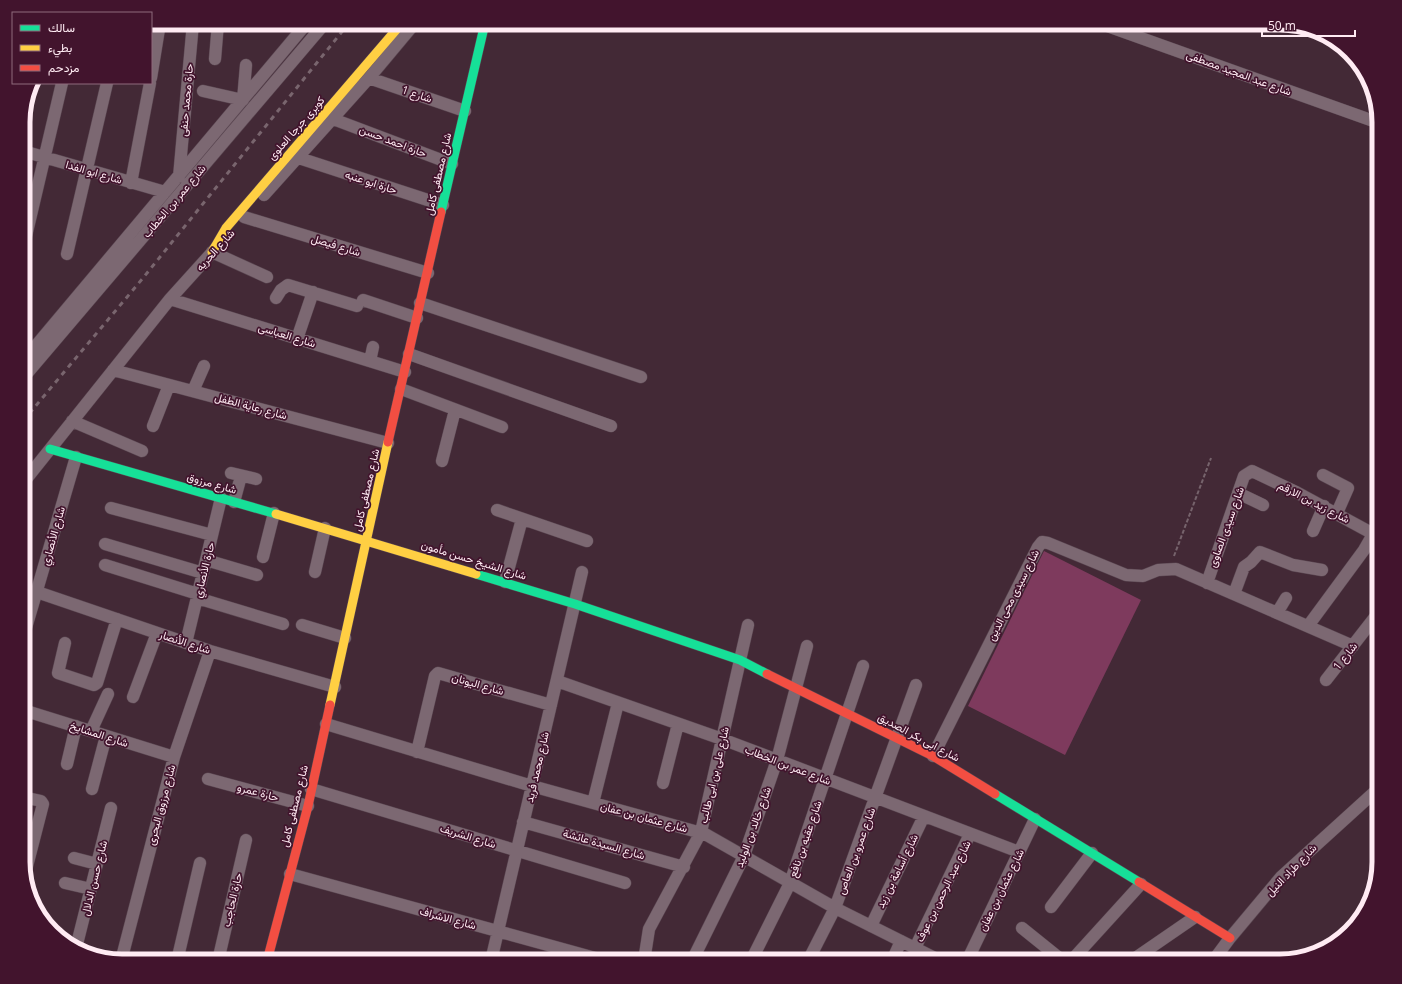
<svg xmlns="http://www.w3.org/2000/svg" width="1402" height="984" viewBox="0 0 1402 984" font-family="'Open Sans',Vazirmatn,sans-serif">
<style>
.green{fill:#7e3a5d}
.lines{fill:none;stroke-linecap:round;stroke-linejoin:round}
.street-casing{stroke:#5a4651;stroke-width:13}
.fast-casing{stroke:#5a4651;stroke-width:10}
.slow-casing{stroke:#5a4651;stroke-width:10}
.jam-casing{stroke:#5a4651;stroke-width:10}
.path{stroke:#76636c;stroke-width:2;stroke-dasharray:4 2;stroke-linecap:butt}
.street{stroke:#7c6872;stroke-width:12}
.fast{stroke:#16e098;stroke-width:9}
.slow{stroke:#ffcf43;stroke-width:9}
.jam{stroke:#f24e42;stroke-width:9}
.rail{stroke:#79656e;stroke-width:3;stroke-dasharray:5 5;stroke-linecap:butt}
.labels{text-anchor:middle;stroke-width:3.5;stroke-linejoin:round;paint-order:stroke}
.street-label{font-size:11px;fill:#ffebf3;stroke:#42142d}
.rim{fill:none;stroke:#ffebf3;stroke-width:5}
</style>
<rect width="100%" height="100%" fill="#432936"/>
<!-- green -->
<path class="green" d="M1044 551 1141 600 1065 755 968 706Z"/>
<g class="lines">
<!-- street casing -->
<g class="street-casing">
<path id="street" d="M1099 23 1379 123
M215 59 218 23
M151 78 160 23
M369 78 465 111
M203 91 243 100 246 65
M333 119 452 164
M23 151 165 192
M299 158 443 205
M179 177 193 23
M131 183 150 83
M264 195 369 78 415 23
M244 217 428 273
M23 249 62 83
M212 252 267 277
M67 254 107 83
M276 298 281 290 288 285 357 306
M170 299 405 372
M363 300 417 318
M420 303 641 377
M297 339 313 292
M409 354 611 426
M23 361 307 23
M370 361 373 347
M113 370 388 443
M23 378 325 23
M401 389 502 427
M193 391 204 366
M72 421 142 451
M153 426 169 385
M442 461 455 410
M231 473 256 479
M1323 475 1348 488 1337 513
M23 483 170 299 217 247
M1238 493 1263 505
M234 502 241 476
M111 508 212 535
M497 510 587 541
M1313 531 1324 506
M105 544 203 573
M263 557 274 513
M206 560 257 575
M105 565 198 594
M315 572 325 528
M505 582 522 519
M1207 583 1244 476 1252 471 1296 492 1379 537
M37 592 210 651 335 687
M1234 594 1244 567 1251 562 1260 552 1293 565 1322 570
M197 598 283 624
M1277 613 1286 598
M302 625 345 638
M1308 626 1364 550 1379 524
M23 638 76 457
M65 643 58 673 94 685 97 683 117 619
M186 643 221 498
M1326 680 1379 612
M557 681 722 739 1019 852
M133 697 157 633
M23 710 174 757
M326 724 532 786 705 834 835 908 941 961
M91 731 108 694
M417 752 435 676 438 673 551 705
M933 756 1038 547 1042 542 1048 543 1126 575 1143 576 1158 570 1176 569 1353 646
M67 764 76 726
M208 779 308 806
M663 783 678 724
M23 788 24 784
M92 789 106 736
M311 789 625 883
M23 797 41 801 43 804 25 874
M593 803 618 703
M523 822 684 867
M74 858 97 864
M290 874 606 961
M65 883 91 889
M1051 907 1092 853
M871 926 924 816
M1022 928 1063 961
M76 948 111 808
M915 948 970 834
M121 961 174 757 210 651
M177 961 200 863
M218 961 246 840
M491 961 582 572
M644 961 649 929 701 832 748 625
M692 961 744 856 777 760 807 646
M751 961 790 883 863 666
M808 961 835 908 916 685
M892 961 901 941
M967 961 1035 819
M1071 961 1141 884
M1131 961 1195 917
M1213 961 1230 938 1281 877 1379 788"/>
</g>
<!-- fast casing -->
<g class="fast-casing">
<path id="fast" d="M441 212 485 23
M50 449 276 514
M476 574 575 604 740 660 767 674
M995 794 1139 882"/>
</g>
<!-- slow casing -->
<g class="slow-casing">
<path id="slow" d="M212 252 226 228 402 23
M276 514 476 574
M330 705 388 442"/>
</g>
<!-- jam casing -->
<g class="jam-casing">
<path id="jam" d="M388 442 441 212
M767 674 933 756 995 794
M1139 882 1230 938
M267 961 308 806 330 705"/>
</g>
<!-- path -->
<path class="path" d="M1174 556 1211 458"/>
<!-- street -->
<use href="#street" class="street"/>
<!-- fast -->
<use href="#fast" class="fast"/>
<!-- slow -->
<use href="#slow" class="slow"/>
<!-- jam -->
<use href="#jam" class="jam"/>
<!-- rail -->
<path class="rail" d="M23 421 143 278 349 23"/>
</g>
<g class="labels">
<!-- street labels -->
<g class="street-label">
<text transform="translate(1239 73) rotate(20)" y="4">شارع عبد المجيد مصطفى</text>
<text transform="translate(417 94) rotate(19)" y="4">شارع 1</text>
<text transform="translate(186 100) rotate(-85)" y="4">حارة محمد حنفى</text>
<text transform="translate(296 128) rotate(-49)" y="4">كوبرى جرجا العلوى</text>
<text transform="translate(393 141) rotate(21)" y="4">حارة احمد حسن</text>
<text transform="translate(94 172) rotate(16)" y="4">شارع ابو الفدا</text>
<text transform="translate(438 174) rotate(-77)" y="4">شارع مصطفى كامل</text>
<text transform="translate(371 182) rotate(18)" y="4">حارة ابو عنبه</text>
<text transform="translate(174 201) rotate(-50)" y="4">شارع عمر بن الخطاب</text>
<text transform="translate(336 245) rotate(17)" y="4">شارع فيصل</text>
<text transform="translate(215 250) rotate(-48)" y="4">شارع الحريه</text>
<text transform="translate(287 335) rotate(17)" y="4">شارع العباسى</text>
<text transform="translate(251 406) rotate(15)" y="4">شارع رعاية الطفل</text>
<text transform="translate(212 483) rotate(16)" y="4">شارع مرزوق</text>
<text transform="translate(366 490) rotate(-77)" y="4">شارع مصطفى كامل</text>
<text transform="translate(1314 502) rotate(27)" y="4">شارع زيد بن الارقم</text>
<text transform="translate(1226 527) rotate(-70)" y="4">شارع سيدى الصاوى</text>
<text transform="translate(53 536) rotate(-74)" y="4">شارع الأنصاري</text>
<text transform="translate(474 560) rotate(17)" y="4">شارع الشيخ حسن مأمون</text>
<text transform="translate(204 570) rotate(-76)" y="4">حارة الأنصاري</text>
<text transform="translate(1013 595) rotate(-63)" y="4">شارع سيدى محى الدين</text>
<text transform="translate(185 642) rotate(18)" y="4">شارع الأنصار</text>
<text transform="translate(1345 656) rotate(-52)" y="4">شارع 1</text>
<text transform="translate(478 684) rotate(16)" y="4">شارع اليونان</text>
<text transform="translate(99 734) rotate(18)" y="4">شارع المشايخ</text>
<text transform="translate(919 737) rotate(28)" y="4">شارع ابى بكر الصديق</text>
<text transform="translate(788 765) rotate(21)" y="4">شارع عمر بن الخطاب</text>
<text transform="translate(537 767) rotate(-77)" y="4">شارع محمد فريد</text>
<text transform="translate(714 775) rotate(-77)" y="4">شارع على بن ابى طالب</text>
<text transform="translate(258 792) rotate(15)" y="4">حارة عمرو</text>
<text transform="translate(161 805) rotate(-75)" y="4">شارع مرزوق البحرى</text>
<text transform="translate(294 806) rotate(-76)" y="4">شارع مصطفى كامل</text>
<text transform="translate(644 817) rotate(15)" y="4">شارع عثمان بن عفان</text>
<text transform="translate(753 827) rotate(-70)" y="4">شارع خالد بن الوليد</text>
<text transform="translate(468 836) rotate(17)" y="4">شارع الشريف</text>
<text transform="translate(805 839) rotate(-71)" y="4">شارع عقبه بن نافع</text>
<text transform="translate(604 844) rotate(16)" y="4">شارع السيدة عائشة</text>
<text transform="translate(856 851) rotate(-70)" y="4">شارع عمرو بن العاص</text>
<text transform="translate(1291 870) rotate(-46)" y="4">شارع طراد النيل</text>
<text transform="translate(897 871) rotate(-64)" y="4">شارع أسامة بن زيد</text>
<text transform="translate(94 878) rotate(-76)" y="4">شارع حسن الدلال</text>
<text transform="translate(1001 890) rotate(-64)" y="4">شارع عثمان بن عفان</text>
<text transform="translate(943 891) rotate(-64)" y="4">شارع عبد الرحمن بن عوف</text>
<text transform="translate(232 900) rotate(-77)" y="4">حارة الحاجب</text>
<text transform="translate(448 918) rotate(15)" y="4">شارع الاشراف</text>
</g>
</g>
<!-- crop -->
<path d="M0 0H1402V984H0ZM122 30H1280A92 92 0 0 1 1372 122V862A92 92 0 0 1 1280 954H122A92 92 0 0 1 30 862V122A92 92 0 0 1 122 30Z" fill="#42142d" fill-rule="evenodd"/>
<path class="rim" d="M122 30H1280A92 92 0 0 1 1372 122V862A92 92 0 0 1 1280 954H122A92 92 0 0 1 30 862V122A92 92 0 0 1 122 30Z"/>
<!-- legend -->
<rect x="12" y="12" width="140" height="72" fill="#42142d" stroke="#8e6a7c"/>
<rect x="20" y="25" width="20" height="6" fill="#16e098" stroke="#8e6a7c"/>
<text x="48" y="32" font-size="12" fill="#ffebf3">سالك</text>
<rect x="20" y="45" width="20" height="6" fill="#ffcf43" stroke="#8e6a7c"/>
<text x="48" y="52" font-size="12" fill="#ffebf3">بطيء</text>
<rect x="20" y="65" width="20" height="6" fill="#f24e42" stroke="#8e6a7c"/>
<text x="48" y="72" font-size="12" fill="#ffebf3">مزدحم</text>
<!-- scale -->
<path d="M1262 30v6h93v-6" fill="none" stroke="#ffebf3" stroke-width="2"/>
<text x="1268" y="30" font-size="12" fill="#ffebf3" stroke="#42142d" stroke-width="3" paint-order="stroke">50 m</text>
</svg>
